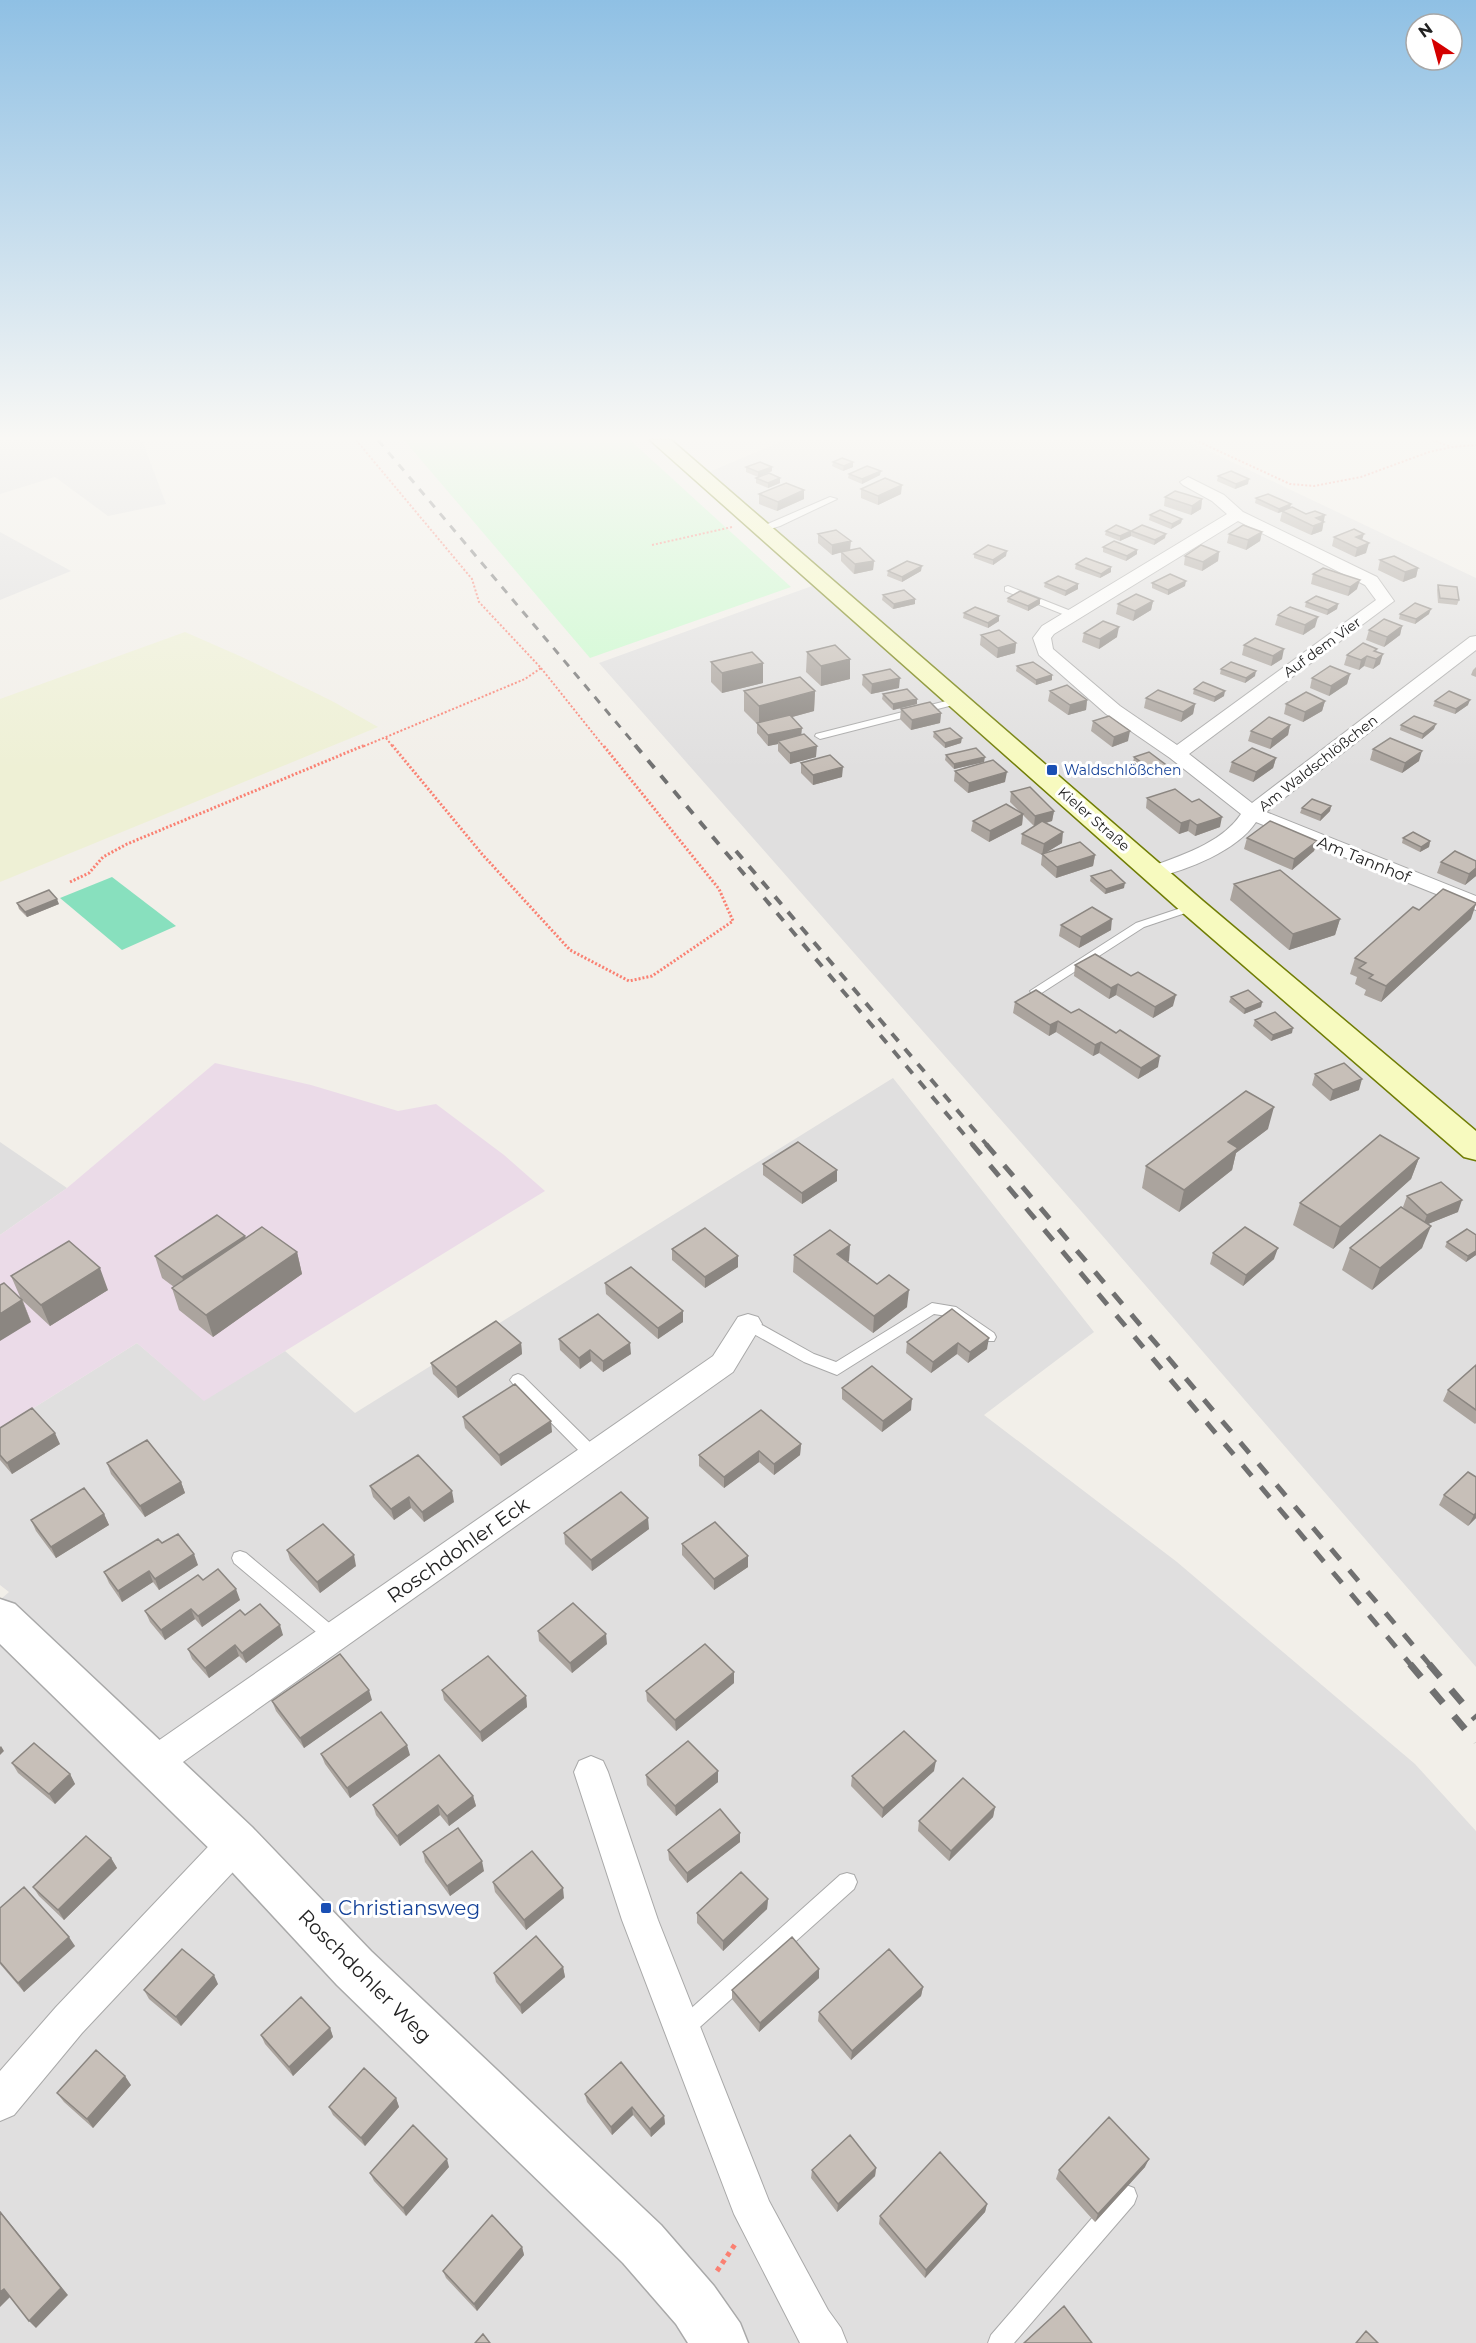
<svg xmlns="http://www.w3.org/2000/svg" width="1476" height="2343" viewBox="0 0 1476 2343" font-family="Montserrat,sans-serif">
<style>
.residential{fill:#e0dfdf}
.industrial{fill:#ebdbe8}
.farmland{fill:#eef0d5}
.park{fill:#c8facc}
.pitch{fill:#88e0be}
.lines{fill:none;stroke-linecap:round;stroke-linejoin:round}
.service-casing{stroke:#a9a9a9;stroke-width:2}
.minor-casing{stroke:#a9a9a9;stroke-width:2}
.tertiary-casing{stroke:#a9a9a9;stroke-width:3}
.secondary-casing{stroke:#707d05;stroke-width:3}
.path-far2{stroke:#fa8072;stroke-width:2;stroke-dasharray:2 2;stroke-linecap:butt}
.path-far1{stroke:#fa8072;stroke-width:3;stroke-dasharray:2 2;stroke-linecap:butt}
.path{stroke:#fa8072;stroke-width:5;stroke-dasharray:4.5 4.5;stroke-linecap:butt}
.service{fill:#fff;fill-rule:evenodd}
.minor{fill:#fff;fill-rule:evenodd}
.tertiary{fill:#fff;fill-rule:evenodd}
.secondary{fill:#f7fabf;fill-rule:evenodd}
.rail-far3{stroke:#707070;stroke-width:3;stroke-dasharray:8 8;stroke-linecap:butt}
.rail-far2{stroke:#707070;stroke-width:4;stroke-dasharray:10 10;stroke-linecap:butt}
.rail-far1{stroke:#707070;stroke-width:5;stroke-dasharray:14 14;stroke-linecap:butt}
.rail{stroke:#707070;stroke-width:7;stroke-dasharray:17 17;stroke-linecap:butt}
.wall{fill:#aba49e}
.shaded-wall{fill:#8b8681}
.building{fill:#c7bfb8;stroke:#8b8681;stroke-width:1.5}
.transit-dot{fill:#1a4fb4;stroke:#fff;stroke-width:2}
.labels{text-anchor:middle;stroke-width:6;stroke-linejoin:round;paint-order:stroke}
.far-street-label{font-size:14px;fill:#222;stroke:#fff}
.far-transit-label{font-size:14px;fill:#164399;stroke:#fff;text-anchor:start}
.street-label{font-size:16px;fill:#222;stroke:#fff}
.near-street-label{font-size:20px;fill:#222;stroke:#fff}
.near-transit-label{font-size:20px;fill:#164399;stroke:#fff;text-anchor:start}
</style>
<rect width="100%" height="100%" fill="#f2efe9"/>
<!-- residential -->
<path class="residential" d="M0 440H142L166 504 108 516 55 477 0 494Z
M785 440H1186L1476 578V1667L1081 1211 599 663 812 586 695 478Z
M0 532 71 571 0 600Z
M893 1078 1094 1332 984 1415 1177 1562 1415 1764 1476 1831V2343H0V1600L9 1592 0 1585V1429L137 1343 204 1400 285 1351 355 1413Z
M0 1142 67 1188 0 1235Z"/>
<!-- industrial -->
<path class="industrial" d="M215 1063 311 1085 398 1111 436 1104 504 1155 545 1191 204 1401 137 1343 0 1429V1235L67 1188Z"/>
<!-- farmland -->
<path class="farmland" d="M185 632 242 657 332 701 378 727 0 882V699Z"/>
<!-- park -->
<path class="park" d="M404 440H630L791 587 590 658Z"/>
<!-- pitch -->
<path class="pitch" d="M112 877 176 926 122 950 60 898Z"/>
<g class="lines">
<!-- service casing -->
<g class="service-casing">
<path id="service" d="M830 497 837 499 780 526 760 532 756 529Z
M1008 586 1076 613 1078 615 1070 617 1005 591V587Z
M958 698 961 699V703L820 739 815 736 816 734Z
M1193 904 1197 905V909L1144 927 1040 994H1032L1030 991 1136 923Z
M932 1303 956 1307 994 1333 996 1337 994 1341H984L947 1316 934 1314 837 1375 804 1362 743 1328 741 1324 743 1320H753L814 1354 836 1362Z
M518 1374 523 1376 599 1451 601 1455 599 1459 593 1461 587 1459 513 1384 510 1380 513 1376Z
M240 1551 246 1553 340 1632 343 1637 340 1642 334 1645 328 1642 234 1563 232 1558 234 1553Z
M847 1873 854 1875 857 1882 854 1889 691 2035 684 2038 677 2035 674 2028 677 2021 840 1875Z
M1126 2185 1134 2188 1137 2196 1134 2204 1014 2343H988L991 2335 1118 2188Z"/>
</g>
<!-- minor casing -->
<g class="minor-casing">
<path id="minor" d="M1188 477 1224 495 1243 512 1377 577 1394 601 1189 754 1252 803 1470 637 1476 636V650L1266 812 1476 896V910L1256 822C1237 851 1187 870 1154 878L1147 876 1143 872 1147 868C1179 856 1221 844 1241 814L1170 758 1106 714 1039 655 1033 638 1042 626 1227 514 1212 501 1183 485 1180 482ZM1238 521 1365 585 1376 600 1177 745 1120 706 1053 649 1051 638 1054 634Z
M748 1314 758 1317 762 1324 733 1372 166 1774 154 1779 142 1774 137 1763 142 1752 713 1356 738 1317Z
M591 1756 603 1761 608 1772 658 1920 769 2201 828 2310 841 2328 847 2343H800L734 2214 622 1920 574 1772 579 1761Z
M236 1826 249 1831 254 1843 249 1855 82 2033 14 2115 0 2121V2071L56 2007 223 1831Z"/>
</g>
<!-- tertiary casing -->
<g class="tertiary-casing">
<path id="tertiary" d="M0 1599 15 1604 252 1827 371 1951 661 2225 714 2286 740 2323 748 2343H688L676 2324 623 2263 337 1985 220 1859 0 1644Z"/>
</g>
<!-- secondary casing -->
<g class="secondary-casing">
<path id="secondary" d="M650 440H671L1203 901 1476 1131V1160L1464 1157 1183 913Z"/>
</g>
<!-- path-far2 -->
<path class="path-far2" d="M356 440 472 579 479 602 541 668 525 679 362 747
M1195 440 1290 484 1314 486 1361 477 1429 452 1452 447 1476 445
M1432 440 1449 446
M652 545 732 527
M541 668 604 747
M386 738 393 747"/>
<!-- path-far1 -->
<path class="path-far1" d="M392 745 482 854 570 950 629 981 652 976 733 921 719 889 603 745
M70 882 89 873 103 857 127 844 365 745"/>
<!-- path -->
<path class="path" d="M717 2271 736 2243"/>
<!-- service -->
<use href="#service" class="service"/>
<!-- minor -->
<use href="#minor" class="minor"/>
<!-- tertiary -->
<use href="#tertiary" class="tertiary"/>
<!-- secondary -->
<use href="#secondary" class="secondary"/>
<!-- rail-far3 -->
<path class="rail-far3" d="M378 440 637 747"/>
<!-- rail-far2 -->
<path class="rail-far2" d="M635 745 973 1145
M736 851 987 1145"/>
<!-- rail-far1 -->
<path class="rail-far1" d="M972 1144 1411 1665
M986 1144 1430 1665"/>
<!-- rail -->
<path class="rail" d="M1410 1664 1476 1742
M1429 1664 1476 1719"/>
</g>
<!-- wall -->
<path class="wall" d="M833 462 853 467 843 471 832 466Z
M746 467H772V471L758 477 746 472Z
M849 474 880 475 862 484 848 478Z
M1218 476 1248 484 1235 489 1217 481Z
M756 478H780V483L768 488 756 483Z
M861 489 901 494 878 505 861 498Z
M804 490V499L777 511 759 504V494Z
M1165 497 1202 499 1201 509 1191 515 1164 506Z
M1256 498 1306 514 1323 521 1322 531 1311 535 1280 521 1282 512 1278 513 1255 503Z
M1150 515 1182 519 1181 523 1171 529 1149 520Z
M1106 531 1131 536 1120 541 1105 535Z
M1131 531 1165 538 1154 545 1131 536Z
M1262 532 1260 541 1246 550 1227 543 1229 534Z
M818 534 874 561 873 570 854 574 841 561V552L832 555 818 543Z
M1334 537 1362 540 1366 553 1355 557 1332 546Z
M1103 547 1137 554 1126 561 1103 552Z
M1219 552 1218 561 1202 571 1184 565 1185 556Z
M974 554 1006 556 993 565 974 558Z
M1380 560 1418 568 1416 577 1403 582 1378 570Z
M1076 564 1111 572 1100 578 1075 569Z
M888 571H921L902 582 887 576Z
M1313 574 1357 589 1348 596 1311 584Z
M1045 583 1078 589 1065 596 1044 587Z
M1152 583 1185 586 1168 595 1152 588Z
M1438 585 1459 600 1457 605 1438 603 1437 590Z
M883 595 915 599V604L893 609 882 600Z
M1008 598 1040 599V604L1028 611 1007 602Z
M1153 601 1151 610 1133 621 1116 614 1118 604Z
M1306 602 1338 604 1337 609 1327 615 1305 607Z
M964 613 999 621 988 628 963 618Z
M1400 614H1429L1415 624 1399 619Z
M1278 615 1315 627 1303 635 1275 625Z
M1402 626 1400 635 1384 647 1366 640 1369 630Z
M1084 633 1117 637 1099 649 1082 642Z
M981 635 1016 643 1015 653 997 658 980 645Z
M1244 645 1282 659 1271 666 1242 655Z
M1377 649 1376 652 1380 664 1373 669 1364 666 1359 670 1344 665 1347 655Z
M807 652 850 659V679L821 686 806 672Z
M711 662 763 663V683L722 693 711 682Z
M1017 666 1052 675V680L1036 685 1016 671Z
M1476 667V677L1471 675 1473 670Z
M1221 669 1255 676 1245 683 1220 674Z
M1350 674 1347 684 1329 696 1310 688 1312 678Z
M863 675 899 688 871 694 862 685Z
M1194 689 1224 696 1214 702 1193 694Z
M744 691H815L814 711 792 717 801 734 816 757 790 764 778 751V744L768 746 757 733V724L744 711Z
M1050 691 1087 700 1086 710 1068 715 1048 701Z
M883 694 917 699V704L893 710 882 699Z
M1146 698 1195 704 1193 714 1181 722 1144 708Z
M1325 701 1322 711 1303 722 1284 714 1286 704Z
M1435 701 1468 705 1455 714 1433 706Z
M901 709 941 713 940 723 911 730 900 719Z
M1093 721 1128 741 1112 747 1091 731Z
M1290 725 1288 735 1270 749 1248 741 1251 731Z
M1401 725 1434 729 1422 739 1400 730Z
M934 732 961 743 945 748 933 737Z
M1373 749 1419 761 1402 773 1370 760Z
M946 755 984 762 954 769 945 760Z
M1134 757 1169 767 1168 772 1154 777 1133 763Z
M1276 758 1273 768 1253 782 1229 772 1232 762Z
M801 763 842 777 813 785 801 773Z
M955 771 1005 782 968 793 954 781Z
M1011 792 1054 811 1052 821 1046 823 1062 843 1045 853 1095 855 1093 866 1056 878 1041 865 1042 855 1021 844 1022 834 1035 826H1034L1023 815 1022 825 989 842 971 831 973 821 1021 813 1010 802Z
M1147 798 1220 827 1195 836 1188 831 1179 834 1146 808Z
M1331 806 1330 811 1320 821 1300 813 1302 808Z
M1247 838 1317 841 1314 851 1292 870 1244 849Z
M1403 838 1430 841 1429 847 1420 852 1402 843Z
M1476 861V876L1465 885 1437 873 1441 862Z
M1091 876 1124 888 1105 894 1090 881Z
M1234 884 1340 919 1335 935 1289 950 1230 900Z
M17 903 59 904 27 917 19 909Z
M1419 910 1471 919 1381 1002 1364 995 1366 990 1355 984 1357 977 1350 974 1355 958Z
M1061 925 1111 930 1079 948 1059 936Z
M1075 965 1173 1006 1153 1018 1116 995 1109 999 1074 976Z
M1231 997 1262 1002 1261 1007 1244 1014 1229 1002Z
M1015 1002 1071 1013 1116 1033 1158 1067 1138 1079 1099 1053 1093 1056 1056 1032 1049 1036 1013 1013Z
M1255 1020 1292 1033 1271 1041 1253 1026Z
M1315 1074 1359 1090 1330 1101 1312 1085Z
M1268 1129 1236 1153 1232 1170 1179 1212 1142 1188 1146 1166Z
M1419 1158 1411 1179 1333 1249 1293 1225 1300 1203Z
M763 1164 837 1170V1181L802 1204 763 1175Z
M1407 1196 1458 1212 1428 1224 1422 1248 1372 1290 1342 1270 1350 1248 1407 1211 1403 1207Z
M245 1236V1238L297 1252 302 1274 213 1337 179 1310 172 1288 174 1287 162 1278 155 1256Z
M1447 1242 1476 1255 1466 1262 1445 1247Z
M672 1249 738 1267 705 1288 672 1260Z
M1213 1253 1274 1259 1243 1286 1210 1264Z
M794 1255 849 1261 847 1262 907 1307 873 1333 793 1272Z
M11 1276 108 1290 50 1326 23 1301 31 1322Z
M605 1283 683 1311V1322L658 1339 606 1294Z
M952 1309 987 1349 968 1363 957 1354 931 1373 906 1353 907 1342Z
M559 1339 631 1354 603 1372 591 1361 580 1369 560 1350Z
M521 1343 522 1354 458 1398 433 1374 431 1363Z
M1476 1365V1423L1475 1424 1443 1401 1448 1390Z
M842 1388 911 1410 882 1432 842 1399Z
M463 1417 552 1432 501 1466 465 1428Z
M0 1428 60 1444 12 1474 0 1460Z
M801 1444 800 1455 774 1475 759 1462 724 1488 699 1466V1455Z
M107 1463 181 1482 185 1493 145 1517 111 1474Z
M1476 1477V1518L1468 1526 1439 1505 1444 1495Z
M370 1486 454 1502 424 1522 411 1508 394 1520 373 1497Z
M104 1514 109 1525 56 1558 36 1531 31 1520Z
M649 1529 592 1571 565 1544 564 1533Z
M162 1543 198 1565 159 1590 153 1582 122 1602 109 1583 104 1572Z
M682 1544 748 1567 714 1590 682 1555Z
M287 1550 356 1566 320 1593 290 1560Z
M203 1580 240 1600 202 1627 195 1619 165 1640 150 1622 145 1611Z
M245 1615 283 1635 246 1663 239 1656 209 1678 192 1659 188 1649Z
M538 1631 607 1644 572 1673 539 1641Z
M734 1683 676 1731 647 1701 646 1691Z
M442 1690 526 1696 527 1707 482 1742 444 1700Z
M372 1700 304 1748 276 1711 272 1701Z
M321 1754 410 1755 350 1798 325 1764Z
M12 1763 70 1774 75 1784 55 1804 18 1773Z
M718 1771V1782L676 1816 647 1785 646 1775Z
M934 1771 882 1818 851 1786 852 1776Z
M473 1796 476 1806 449 1826 440 1815 400 1846 376 1815 373 1805Z
M995 1807 993 1817 949 1861 918 1831 919 1821Z
M740 1833V1842L687 1883 669 1860 668 1850Z
M423 1852 484 1871 450 1896 425 1862Z
M111 1858 117 1868 64 1920 39 1896 33 1887Z
M493 1882 564 1898 526 1930 495 1892Z
M768 1899 767 1909 723 1951 697 1923V1913Z
M0 1908 75 1946 24 1992 0 1964Z
M563 1967 565 1977 522 2014 496 1982 494 1973Z
M819 1969V1978L759 2032 732 1999V1990Z
M218 1984 181 2026 149 1999 144 1990Z
M923 1987 921 1996 851 2060 818 2021 819 2012Z
M330 2028 333 2037 293 2076 265 2044 261 2035Z
M131 2085 93 2128 64 2102 57 2093Z
M585 2094 664 2116 665 2124 651 2137 633 2115 612 2135 587 2102Z
M396 2098 399 2107 365 2146 333 2115 329 2107Z
M449 2167 406 2216 374 2181 370 2173Z
M1145 2167 1095 2222 1056 2179 1059 2170Z
M876 2168 875 2176 837 2212 811 2178 812 2170Z
M987 2204 985 2212 925 2278 879 2224 880 2216Z
M522 2247 524 2255 477 2311 446 2278 443 2271Z"/>
<!-- shaded-wall -->
<path class="shaded-wall" d="M853 462V467L843 471 844 466Z
M772 467V471L758 477V472Z
M881 471 880 475 862 484V479Z
M780 478V483L768 488V483Z
M1249 479 1248 484 1235 489 1236 484Z
M902 485 901 494 878 505V496Z
M804 490V499L777 511 778 502Z
M1202 499 1201 509 1191 515 1192 506Z
M1291 504 1290 509 1278 513 1279 509Z
M1325 515 1322 531 1311 535 1316 518Z
M1182 519 1181 523 1171 529 1172 524Z
M1131 531V536L1120 541V536Z
M1262 532 1260 541 1246 550 1248 540Z
M1166 534 1165 538 1154 545 1155 540Z
M1364 534 1361 543 1354 547 1356 537Z
M851 541 850 550 832 555V545Z
M1369 543 1366 553 1355 557 1357 548Z
M1137 550V554L1126 561 1127 556Z
M1007 551 1006 556 993 565V560Z
M1219 552 1218 561 1202 571 1203 562Z
M874 561 873 570 854 574 855 564Z
M922 566 921 571 902 582V577Z
M1111 567V572L1100 578 1101 574Z
M1418 568 1416 577 1403 582 1405 572Z
M1360 580 1357 589 1348 596 1350 587Z
M1186 581 1185 586 1168 595V590Z
M1078 584V589L1065 596 1066 591Z
M915 599V604L893 609 894 604Z
M1040 599V604L1028 611V606Z
M1153 601 1151 610 1133 621 1135 611Z
M1338 604 1337 609 1327 615 1328 610Z
M1431 609 1429 614 1415 624 1416 619Z
M999 616V621L988 628V623Z
M1318 617 1315 627 1303 635 1305 625Z
M1402 626 1400 635 1384 647 1387 637Z
M1119 627 1117 637 1099 649 1100 639Z
M1016 643 1015 653 997 658 998 648Z
M1284 649 1282 659 1271 666 1273 656Z
M1383 654 1380 664 1373 669 1376 659Z
M1367 656 1364 666 1359 670 1361 660Z
M850 659V679L821 686V666Z
M763 663V683L722 693V673Z
M1256 671 1255 676 1245 683 1246 678Z
M1350 674 1347 684 1329 696 1331 686Z
M1052 675V680L1036 685V680Z
M900 678 899 688 871 694 872 684Z
M815 691 814 711 759 726V706Z
M1225 691 1224 696 1214 702 1215 697Z
M917 699V704L893 710V704Z
M1087 700 1086 710 1068 715 1070 705Z
M1470 700 1468 705 1455 714 1456 709Z
M1325 701 1322 711 1303 722 1305 712Z
M1195 704 1193 714 1181 722 1183 712Z
M941 713 940 723 911 730 912 720Z
M1436 724 1434 729 1422 739 1423 734Z
M1290 725 1288 735 1270 749 1272 739Z
M802 728 801 738 778 741V744L768 746V735Z
M1130 731 1128 741 1112 747 1114 737Z
M962 738 961 743 945 748V743Z
M817 746 816 757 790 764V753Z
M1422 751 1419 761 1402 773 1405 763Z
M985 757 984 762 954 769V764Z
M1276 758 1273 768 1253 782 1256 772Z
M843 767 842 777 813 785V775Z
M1169 767 1168 772 1154 777 1155 772Z
M1007 772 1005 782 968 793 969 783Z
M1331 806 1330 811 1320 821 1321 815Z
M1054 811 1052 821 1034 826 1035 816Z
M1023 814 1022 825 989 842 990 831Z
M1222 817 1220 827 1195 836 1197 825Z
M1190 820 1188 831 1179 834 1181 823Z
M1063 832 1062 843 1042 855 1044 844Z
M1317 841 1314 851 1292 870 1294 859Z
M1430 841 1429 847 1420 852 1421 847Z
M1095 855 1093 866 1056 878 1057 867Z
M1476 868V876L1465 885 1469 874Z
M1125 883 1124 888 1105 894 1106 889Z
M57 899 59 904 27 917 25 912Z
M1476 904 1471 919 1381 1002 1386 986Z
M1112 919 1111 930 1079 948 1081 937Z
M1340 919 1335 935 1289 950 1293 934Z
M1118 984 1116 995 1109 999 1111 988Z
M1176 995 1173 1006 1153 1018 1155 1007Z
M1262 1002 1261 1007 1244 1014 1245 1009Z
M1058 1021 1056 1032 1049 1036 1050 1025Z
M1293 1028 1292 1033 1271 1041 1273 1035Z
M1101 1042 1099 1053 1093 1056 1095 1045Z
M1160 1056 1158 1067 1138 1079 1141 1068Z
M1362 1079 1359 1090 1330 1101 1333 1090Z
M1274 1107 1268 1129 1236 1153 1232 1170 1179 1212 1184 1190 1228 1142Z
M1419 1158 1411 1179 1333 1249 1340 1227Z
M837 1170V1181L802 1204V1193Z
M1462 1200 1458 1212 1423 1226 1427 1215Z
M1431 1226 1422 1248 1372 1290 1380 1268Z
M245 1236 251 1257 189 1299 182 1277Z
M850 1245 849 1261 836 1271 837 1254Z
M1278 1248 1274 1259 1243 1286 1246 1275Z
M1476 1251V1255L1466 1262 1468 1256Z
M297 1252 302 1274 213 1337 206 1315Z
M738 1256V1267L705 1288V1277Z
M100 1268 108 1290 50 1326 41 1305Z
M909 1290 907 1307 873 1333 874 1316Z
M22 1300 31 1322 0 1341V1314Z
M683 1311V1322L658 1339V1328Z
M989 1338 987 1349 968 1363 970 1352Z
M521 1343 522 1354 458 1398 456 1387Z
M630 1343 631 1354 603 1372V1361Z
M958 1343 957 1354 931 1373 933 1362Z
M590 1350 591 1361 580 1369 579 1358Z
M912 1399 911 1410 882 1432 883 1421Z
M551 1421 552 1432 501 1466 499 1455Z
M55 1433 60 1444 12 1474 7 1463Z
M801 1444 800 1455 774 1475V1464Z
M759 1451V1462L724 1488V1477Z
M181 1482 185 1493 145 1517 140 1506Z
M452 1491 454 1502 424 1522 422 1512Z
M409 1497 411 1508 394 1520 391 1509Z
M1476 1513V1518L1468 1526 1474 1515Z
M104 1514 109 1525 56 1558 51 1547Z
M648 1518 649 1529 592 1571 591 1560Z
M194 1554 198 1565 159 1590 155 1579Z
M354 1555 356 1566 320 1593 317 1582Z
M748 1556V1567L714 1590V1579Z
M149 1571 153 1582 122 1602 118 1591Z
M236 1589 240 1600 202 1627 198 1616Z
M191 1609 195 1619 165 1640 161 1630Z
M280 1625 283 1635 246 1663 242 1653Z
M606 1634 607 1644 572 1673 570 1663Z
M235 1645 239 1656 209 1678 205 1668Z
M734 1672V1683L676 1731 675 1720Z
M369 1690 372 1700 304 1748 300 1738Z
M526 1696 527 1707 482 1742 480 1732Z
M407 1745 410 1755 350 1798 347 1788Z
M1 1746 4 1751 0 1755V1747Z
M936 1761 934 1771 882 1818 883 1808Z
M718 1771V1782L676 1816 675 1806Z
M70 1774 75 1784 55 1804 49 1794Z
M473 1796 476 1806 449 1826 447 1816Z
M438 1805 440 1815 400 1846 397 1836Z
M995 1807 993 1817 949 1861 951 1851Z
M740 1833V1842L687 1883V1873Z
M111 1858 117 1868 64 1920 58 1910Z
M482 1861 484 1871 450 1896 447 1886Z
M563 1888 564 1898 526 1930 524 1920Z
M768 1899 767 1909 723 1951V1941Z
M69 1937 75 1946 24 1992 18 1983Z
M563 1967 565 1977 522 2014 520 2005Z
M819 1969V1978L759 2032 760 2023Z
M214 1975 218 1984 181 2026 176 2017Z
M923 1987 921 1996 851 2060 852 2051Z
M330 2028 333 2037 293 2076 289 2067Z
M125 2076 131 2085 93 2128 87 2119Z
M396 2098 399 2107 365 2146 361 2138Z
M632 2107 633 2115 612 2135 611 2127Z
M664 2116 665 2124 651 2137 650 2129Z
M447 2159 449 2167 406 2216 403 2208Z
M1149 2159 1145 2167 1095 2222 1098 2214Z
M876 2168 875 2176 837 2212 838 2204Z
M987 2204 985 2212 925 2278 926 2270Z
M0 2211 68 2295 36 2328 29 2321Z
M522 2247 524 2255 477 2311 474 2304Z
M4 2289 11 2296 0 2307V2292Z"/>
<!-- building -->
<path class="building" d="M842 458 853 462 844 466 833 462Z
M760 462 772 467 758 472 746 467Z
M867 466 881 471 862 479 849 474Z
M1231 471 1249 479 1236 484 1218 476Z
M769 473 780 478 768 483 756 478Z
M885 478 902 485 878 496 861 489Z
M786 483 804 490 778 502 759 494Z
M1175 491 1202 499 1192 506 1165 497Z
M1268 494 1291 504 1279 509 1256 498Z
M1292 507 1306 514 1315 511 1325 515 1316 518 1324 522 1313 526 1282 511Z
M1160 510 1182 519 1172 524 1150 515Z
M1116 525 1131 531 1120 536 1106 531Z
M1142 525 1166 534 1155 540 1131 531Z
M1243 525 1262 532 1248 540 1229 534Z
M1354 529 1364 534 1356 537 1369 543 1357 548 1334 537Z
M836 530 851 541 832 545 818 534Z
M1114 541 1137 550 1127 556 1103 547Z
M988 545 1007 551 993 560 974 554Z
M1201 545 1219 552 1203 562 1185 556Z
M860 548 874 561 855 564 841 552Z
M1394 556 1418 568 1405 572 1380 560Z
M1086 558 1111 567 1101 574 1076 564Z
M907 561 922 566 902 577 888 571Z
M1323 568 1360 580 1350 587 1313 574Z
M1170 574 1186 581 1168 590 1152 583Z
M1058 576 1078 584 1066 591 1045 583Z
M1438 585 1457 587 1459 600 1440 598Z
M904 590 915 599 894 604 883 595Z
M1020 591 1040 599 1028 606 1008 598Z
M1136 594 1153 601 1135 611 1118 604Z
M1316 596 1338 604 1328 610 1306 602Z
M1415 603 1431 609 1416 619 1400 614Z
M975 607 999 616 988 623 964 613Z
M1290 607 1318 617 1305 625 1278 615Z
M1384 619 1402 626 1387 637 1369 630Z
M1103 621 1119 627 1100 639 1084 633Z
M999 630 1016 643 998 648 981 635Z
M1255 638 1284 649 1273 656 1244 645Z
M1363 643 1377 649 1374 651 1383 654 1376 659 1367 656 1361 660 1347 655Z
M835 645 850 659 821 666 807 652Z
M752 652 763 663 722 673 711 662Z
M1033 662 1052 675 1036 680 1017 666Z
M1231 662 1256 671 1246 678 1221 669Z
M1330 666 1350 674 1331 686 1312 678Z
M890 669 900 678 872 684 863 675Z
M800 677 815 691 759 706 744 691Z
M1203 682 1225 691 1215 697 1194 689Z
M1067 685 1087 700 1070 705 1050 691Z
M907 689 917 699 893 704 883 694Z
M1158 690 1195 704 1183 712 1146 698Z
M1449 691 1470 700 1456 709 1435 701Z
M1306 692 1325 701 1305 712 1286 704Z
M930 702 941 713 912 720 901 709Z
M790 715 802 728 768 735 757 723Z
M1109 716 1130 731 1114 737 1093 721Z
M1414 716 1436 724 1423 734 1401 725Z
M1269 717 1290 725 1272 739 1251 731Z
M950 728 962 738 945 743 934 732Z
M804 734 817 746 790 753 778 741Z
M1390 738 1422 751 1405 763 1373 749Z
M976 748 985 757 954 764 946 755Z
M1252 748 1276 758 1256 772 1232 762Z
M1149 752 1169 767 1155 772 1134 757Z
M830 755 843 767 813 775 801 763Z
M993 760 1007 772 969 783 955 771Z
M1030 787 1054 811 1035 816 1011 792Z
M1175 789 1192 802 1199 799 1222 817 1197 825 1190 820 1181 823 1147 798Z
M1312 799 1331 806 1321 815 1302 808Z
M1006 804 1023 814 990 831 973 821Z
M1042 821 1063 832 1044 844 1022 834Z
M1270 821 1317 841 1294 859 1247 838Z
M1413 832 1430 841 1421 847 1403 838Z
M1080 842 1095 855 1057 867 1042 854Z
M1455 851 1476 861V868L1469 874 1441 862Z
M1111 870 1125 883 1106 889 1091 876Z
M1280 870 1340 919 1293 934 1234 884Z
M1443 889 1476 903V904L1386 986 1369 978 1373 975 1359 968 1366 963 1355 958 1413 907 1419 910Z
M49 890 57 899 25 912 17 903Z
M1092 907 1112 919 1081 937 1061 925Z
M1095 954 1131 976 1138 972 1176 995 1155 1007 1118 984 1111 988 1075 965Z
M1036 990 1071 1013 1079 1009 1116 1033 1120 1030 1160 1056 1141 1068 1101 1042 1095 1045 1058 1021 1050 1025 1015 1002Z
M1248 990 1262 1002 1245 1009 1231 997Z
M1275 1012 1293 1028 1273 1035 1255 1020Z
M1344 1063 1362 1079 1333 1090 1315 1074Z
M1246 1091 1274 1107 1228 1142 1238 1148 1184 1190 1146 1166Z
M1380 1135 1419 1158 1340 1227 1300 1203Z
M798 1142 837 1170 802 1193 763 1164Z
M1441 1182 1462 1200 1427 1215 1407 1196Z
M1401 1207 1431 1226 1380 1268 1350 1248Z
M217 1215 245 1236 182 1277 155 1256Z
M262 1227 297 1252 206 1315 172 1288Z
M1245 1227 1278 1248 1246 1275 1213 1253Z
M705 1228 738 1256 705 1277 672 1249Z
M1467 1229 1476 1235V1251L1468 1256 1447 1242Z
M830 1230 850 1245 837 1254 877 1284 889 1275 909 1290 874 1316 794 1255Z
M69 1241 100 1268 41 1305 11 1276Z
M631 1267 683 1311 658 1328 605 1283Z
M4 1283 22 1300 0 1314V1285Z
M952 1309 989 1338 970 1352 958 1343 933 1362 907 1342Z
M598 1314 630 1343 603 1361 590 1350 579 1358 559 1339Z
M496 1321 521 1343 456 1387 431 1363Z
M1476 1365V1410L1448 1390Z
M872 1366 912 1399 883 1421 842 1388Z
M515 1384 551 1421 499 1455 463 1417Z
M32 1408 55 1433 7 1463 0 1455V1428Z
M761 1410 801 1444 774 1464 759 1451 724 1477 699 1455Z
M147 1440 181 1482 140 1506 107 1463Z
M418 1455 452 1491 422 1512 409 1497 391 1509 370 1486Z
M1468 1472 1476 1477V1513L1474 1515 1444 1495Z
M84 1488 104 1514 51 1547 31 1520Z
M621 1492 648 1518 591 1560 564 1533Z
M715 1522 748 1556 714 1579 682 1544Z
M323 1524 354 1555 317 1582 287 1550Z
M178 1534 194 1554 155 1579 149 1571 118 1591 104 1572 158 1539 162 1543Z
M218 1569 236 1589 198 1616 191 1609 161 1630 145 1611 198 1575 203 1580Z
M573 1603 606 1634 570 1663 538 1631Z
M260 1604 280 1625 242 1653 235 1645 205 1668 188 1649 240 1610 245 1615Z
M705 1644 734 1672 675 1720 646 1691Z
M340 1654 369 1690 300 1738 272 1701Z
M488 1656 526 1696 480 1732 442 1690Z
M381 1712 407 1745 347 1788 321 1754Z
M904 1731 936 1761 883 1808 852 1776Z
M688 1741 718 1771 675 1806 646 1775Z
M34 1743 70 1774 49 1794 12 1763Z
M439 1755 473 1796 447 1816 438 1805 397 1836 373 1805Z
M963 1778 995 1807 951 1851 919 1821Z
M720 1809 740 1833 687 1873 668 1850Z
M458 1828 482 1861 447 1886 423 1852Z
M86 1836 111 1858 58 1910 33 1887Z
M532 1851 563 1888 524 1920 493 1882Z
M741 1872 768 1899 723 1941 697 1913Z
M24 1887 69 1937 18 1983 0 1962V1908Z
M536 1936 563 1967 520 2005 494 1973Z
M792 1937 819 1969 760 2023 732 1990Z
M182 1949 214 1975 176 2017 144 1990Z
M889 1949 923 1987 852 2051 819 2012Z
M301 1997 330 2028 289 2067 261 2035Z
M96 2050 125 2076 87 2119 57 2093Z
M621 2062 664 2116 650 2129 632 2107 611 2127 585 2094Z
M364 2068 396 2098 361 2138 329 2107Z
M1109 2117 1149 2159 1098 2214 1059 2170Z
M413 2125 447 2159 403 2208 370 2173Z
M850 2135 876 2168 838 2204 812 2170Z
M940 2152 987 2204 926 2270 880 2216Z
M0 2212 61 2288 29 2321 4 2289 0 2292Z
M492 2215 522 2247 474 2304 443 2271Z
M1064 2306 1092 2343H1024Z
M1366 2331 1378 2343H1356Z
M483 2334 490 2343H475Z"/>
<!-- sky -->
<linearGradient id="sky" x2="0" y2="1"><stop stop-color="#8fc0e4"/><stop offset="0.57" stop-color="#f9f8f5"/><stop offset="1" stop-color="#f9f8f5" stop-opacity="0"/></linearGradient>
<rect width="1476" height="769" fill="url(#sky)"/>
<!-- markers -->
<g class="transit-dot">
<rect x="1046" y="764" width="12" height="12" rx="3"/>
<rect x="320" y="1902" width="12" height="12" rx="3"/>
</g>
<g class="labels">
<!-- far-street labels -->
<g class="far-street-label">
<text transform="translate(1322 647) rotate(-36)" y="5">Auf dem Vier</text>
<text transform="translate(1318 763) rotate(-38)" y="5">Am Waldschlößchen</text>
<text transform="translate(1094 819) rotate(41)" y="5">Kieler Straße</text>
</g>
<!-- far-transit labels -->
<g class="far-transit-label">
<text x="1064" y="775">Waldschlößchen</text>
</g>
<!-- street labels -->
<g class="street-label">
<text transform="translate(1364 859) rotate(22)" y="6">Am Tannhof</text>
</g>
<!-- near-street labels -->
<g class="near-street-label">
<text transform="translate(458 1550) rotate(-35)" y="7">Roschdohler Eck</text>
<text transform="translate(365 1976) rotate(45)" y="7">Roschdohler Weg</text>
</g>
<!-- near-transit labels -->
<g class="near-transit-label">
<text x="338" y="1915">Christiansweg</text>
</g>
</g>
<!-- north arrow -->
<g transform="translate(1434 42) rotate(324)"><circle r="28" fill="#ffffff" stroke="#a7a7a7" stroke-width="1.5"/>
<path d="M0-4.5L10 22L0 15L-10 22Z" fill="#d40000"/>
<text y="-9" font-size="16" font-weight="bold" text-anchor="middle" fill="#222222">N</text>
</g>
</svg>
